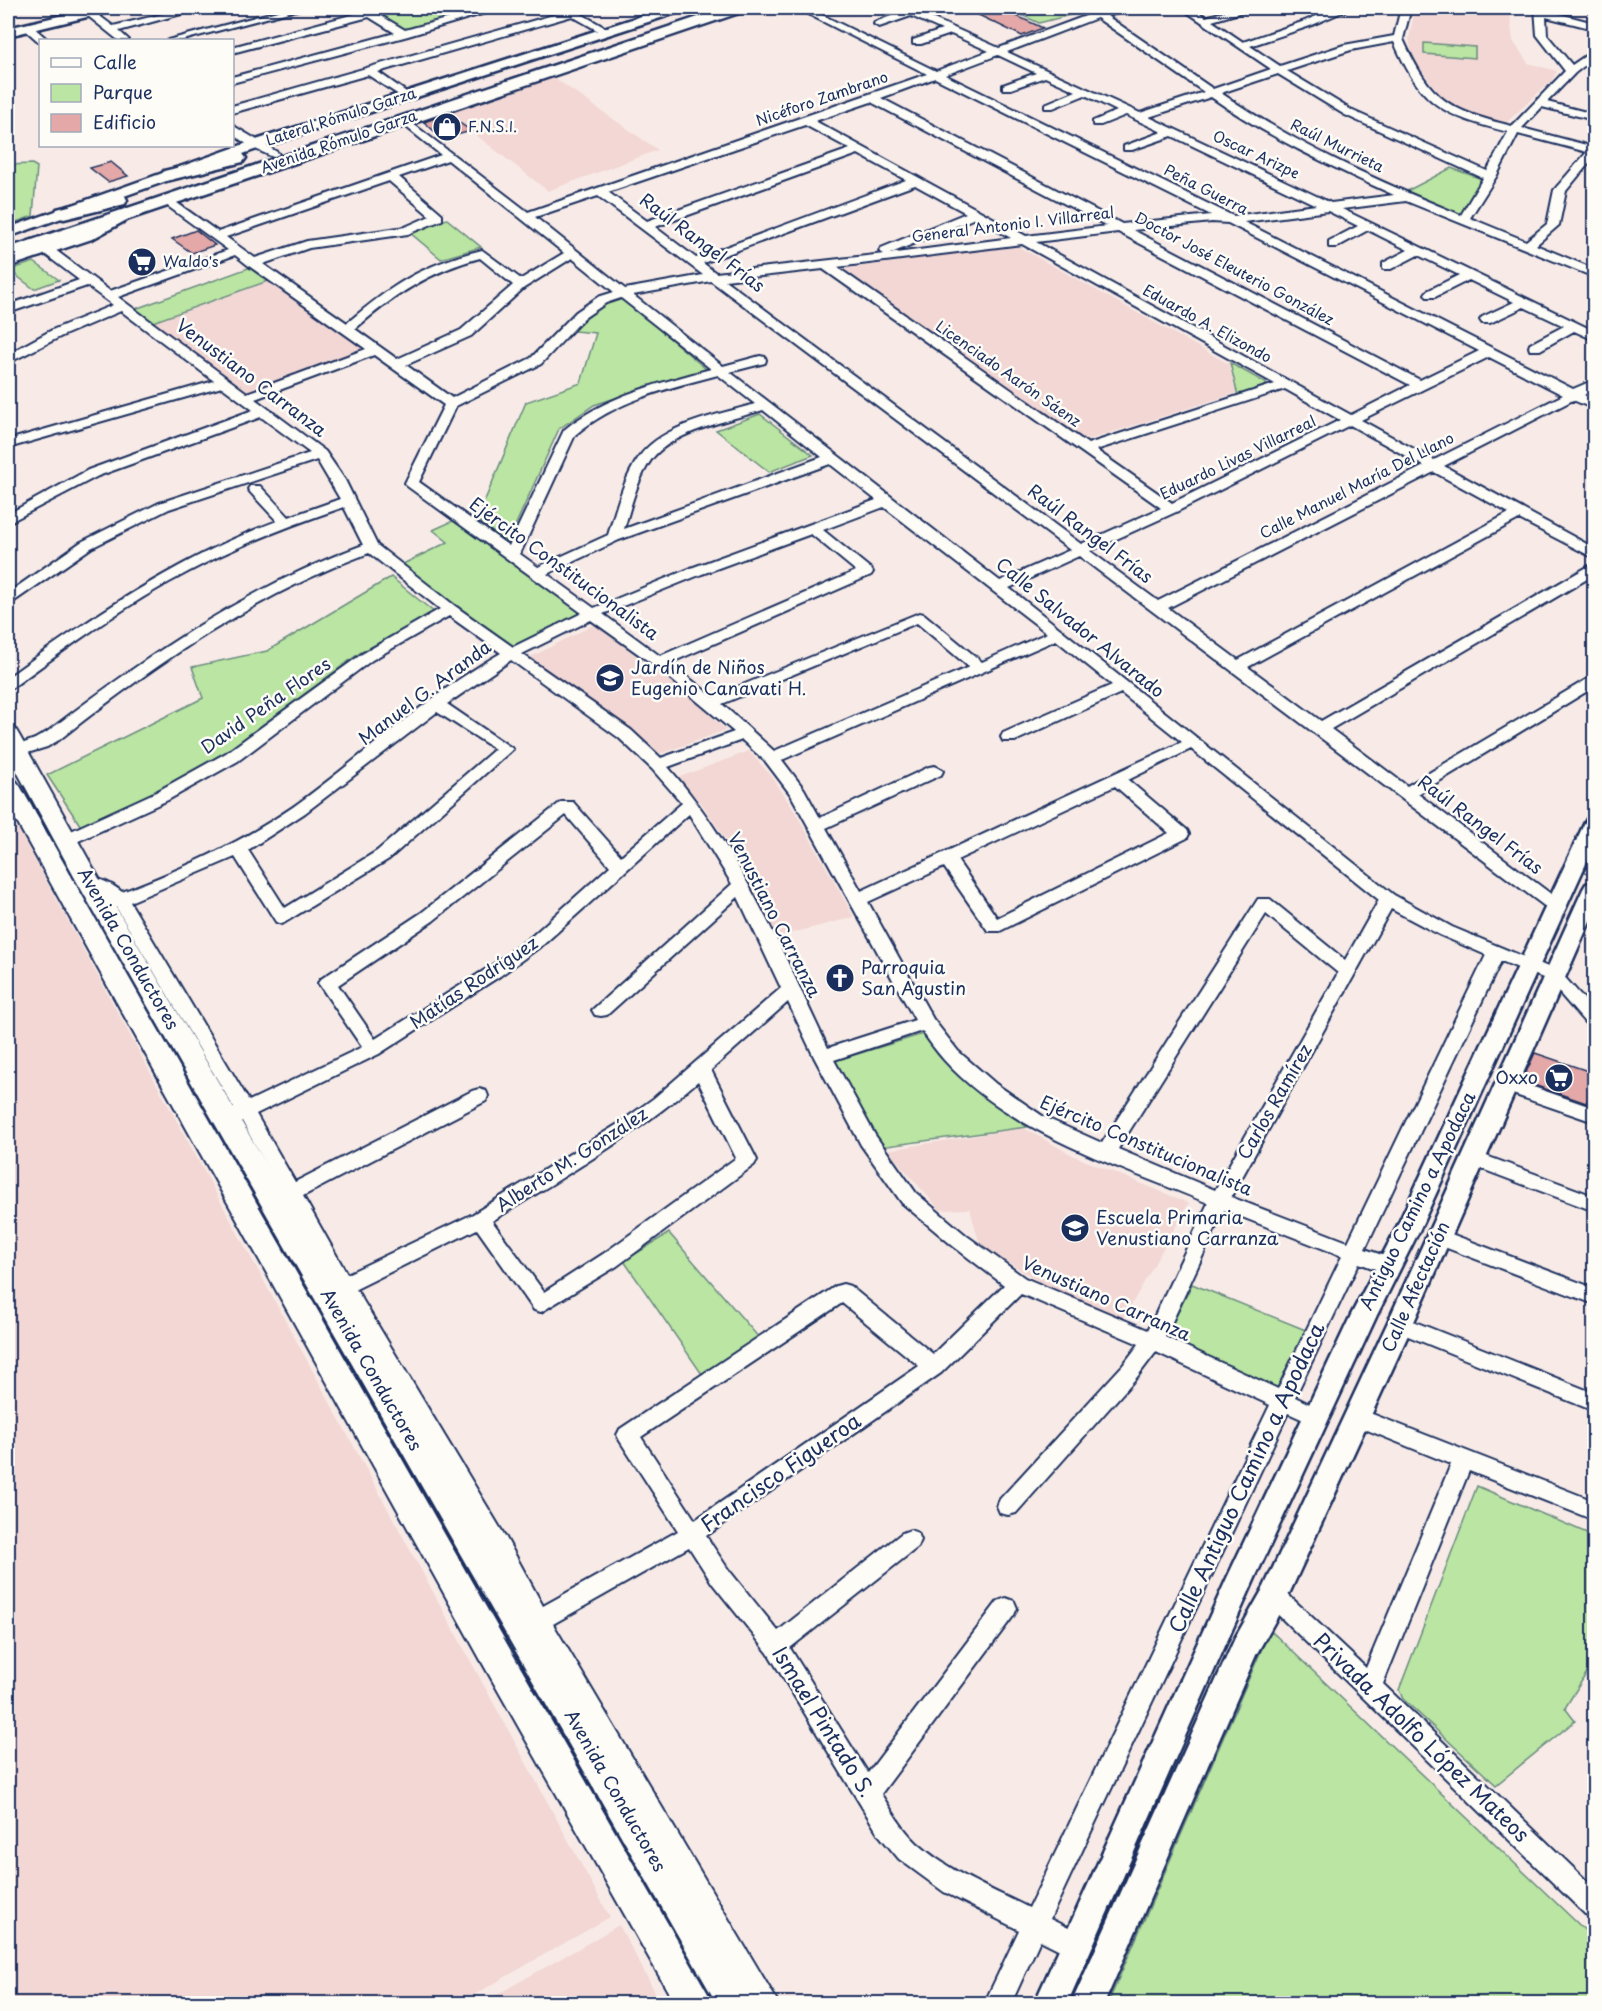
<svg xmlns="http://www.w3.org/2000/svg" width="1602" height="2011" viewBox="0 0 1602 2011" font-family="'Playpen Sans',sans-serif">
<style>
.built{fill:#f2d7d4}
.green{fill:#bae5a2;stroke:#6a8a80;stroke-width:1.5}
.building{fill:#e3a8a7;stroke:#1b2f5e;stroke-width:1.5}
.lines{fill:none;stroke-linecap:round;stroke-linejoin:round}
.minor-casing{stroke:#1b2f5e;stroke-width:4}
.tertiary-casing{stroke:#1b2f5e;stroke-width:5}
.secondary-casing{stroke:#1b2f5e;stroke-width:4}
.primary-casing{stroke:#1b2f5e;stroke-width:5}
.minor{fill:#fdfcf7;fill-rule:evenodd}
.tertiary{fill:#fdfcf7;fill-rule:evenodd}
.secondary{fill:#fdfcf7;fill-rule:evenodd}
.primary{fill:#fdfcf7;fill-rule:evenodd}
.labels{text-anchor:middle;stroke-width:5;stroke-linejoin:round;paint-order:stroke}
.far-street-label{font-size:15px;fill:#1b2f5e;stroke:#fdfcf7}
.far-poi-label{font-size:15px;fill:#1b2f5e;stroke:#fdfcf7;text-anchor:start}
.street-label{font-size:18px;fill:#1b2f5e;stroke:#fdfcf7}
.poi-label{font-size:18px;fill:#1b2f5e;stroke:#fdfcf7;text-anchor:start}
.near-street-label{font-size:21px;fill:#1b2f5e;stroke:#fdfcf7}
</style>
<rect width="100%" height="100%" fill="#f8ebe7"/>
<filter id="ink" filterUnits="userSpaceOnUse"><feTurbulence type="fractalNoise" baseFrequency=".0167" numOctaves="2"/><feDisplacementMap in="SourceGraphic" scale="12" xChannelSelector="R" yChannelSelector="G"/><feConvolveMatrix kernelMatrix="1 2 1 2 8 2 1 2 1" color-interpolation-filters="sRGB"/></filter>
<g filter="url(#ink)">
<!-- built -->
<path class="built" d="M1415 8H1509L1513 41 1528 63 1557 71 1552 80 1507 122 1471 117 1448 105 1410 55 1412 54 1409 39Z
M550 75 658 150 548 191 445 111Z
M1011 246 1019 247 1229 364 1236 393 1091 439 1083 438 935 336 844 269Z
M267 282 366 348 248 392 154 322Z
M595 624 689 696 726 730 654 756 629 729 527 659Z
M749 751 773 778 797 815 854 917 777 937 732 849 702 804 677 778Z
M8 811 610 1917 460 2003H8Z
M1024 1128 1074 1156 1189 1203 1121 1323 1066 1298 980 1245 970 1209 940 1210 887 1150Z
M619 1925 661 2003H482L581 1947Z"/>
<!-- green -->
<path class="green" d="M369 8H453L463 14 403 30Z
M1006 8H1075L1082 12 1039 23Z
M1424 43 1475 47V58L1424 54Z
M32 164 37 167 33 216 8 225V165Z
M1451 168 1482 179 1473 202 1462 215 1407 191Z
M447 219 481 247 441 259 409 232Z
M34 262 59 280 34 289 9 270Z
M251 267 268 281 153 322 135 309Z
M620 296 706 369 594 405 559 429 507 544 477 519 526 402 581 383 596 333 573 331 598 307Z
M1230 363 1266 383V386L1238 396Z
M760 414 813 455 769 472 716 430Z
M455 520 583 614 506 649 401 565 448 542 433 530Z
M391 577 435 613 360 653 192 777 82 828 47 775 203 698 192 667 267 651Z
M923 1034C954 1073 986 1099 1027 1127L880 1147 834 1061Z
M669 1233 761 1340 706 1380 624 1261Z
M1192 1284 1308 1331 1278 1394 1162 1345Z
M1477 1486 1594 1536V1667L1586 1674 1565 1708 1575 1721 1496 1785 1403 1699 1399 1690Z
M1270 1630 1594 1939V2003H1108Z"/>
<!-- building -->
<path class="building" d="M964 8H999L1043 28 1022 36Z
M447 114 471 131 443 139 424 122Z
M111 162 128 176 108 182 90 168Z
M196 230 215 245 192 253 172 239Z
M1535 1053 1594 1073V1087L1586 1103 1522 1081Z"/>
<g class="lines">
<!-- minor casing -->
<g class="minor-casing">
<path id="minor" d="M78 8H89L113 26 188 8H203L119 31 129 40H118Z
M289 8H304L183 40H168Z
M357 8H368L405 30 487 8H502L408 36 232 83V77L395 33 369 17 232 53V47L362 12Z
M559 8H571L611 31 602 33 572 16 378 72 409 94V98L405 99 368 75 232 113V106L564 12Z
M796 8H808L936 71 989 51 951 34 921 44H913V40L942 30 911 16 879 27 874 24 875 22 902 12 897 8H909L999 48 1091 14 1087 10 1088 8H1096L1100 11 1115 8H1130L1129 10 1107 16 1213 89 1271 69 1181 8H1192L1206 17 1236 8H1250L1249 10 1212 21 1243 42 1302 22 1336 8H1348L1347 10 1310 26 1250 46 1280 66 1344 45 1394 36 1401 8H1411L1403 39C1431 101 1448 110 1512 126L1565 71 1537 35 1535 8H1545V10L1594 23V29L1546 17 1547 35 1572 65 1594 50V58L1575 73 1547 102 1594 114V120L1542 107 1522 128 1594 147V157L1566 191 1559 225 1536 245 1594 269V277L1406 201 1342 209 1594 331V340L1574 331 1540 350H1530L1529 347 1530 344 1564 326 1524 307 1490 323H1482L1480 320 1482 317 1514 302 1469 280 1435 297H1427L1425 294 1427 291 1459 275 1418 255 1391 269H1383V263L1408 250 1368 230 1337 247H1329V241L1358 226 1328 211 1244 222 1573 389 1594 380V389L1584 395 1594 400V409L1573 400 1444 466 1594 548V558L1519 519 1248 667 1321 721 1589 566 1594 565V575L1331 729 1407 786 1589 678 1594 676V687L1418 794 1563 903 1566 907 1563 911H1551L1079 556 1009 588 1394 895 1452 927 1560 972 1594 1010V1027L1588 1026 1548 980 1501 961 1365 1249 1396 1260 1399 1266 1396 1272 1389 1274 1359 1263 1295 1397 1324 1411 1328 1417 1324 1423 1317 1426 1288 1413 1050 1919 1085 1936 1089 1945 1085 1954 1076 1958 1040 1940 1011 2004H984L1019 1930 944 1892 899 1859 879 1835 768 1653 712 1583 689 1547 553 1624 779 2004H751L534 1634 530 1635 522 1632 519 1625 525 1616 489 1550 339 1296 334 1298 327 1296 324 1290 331 1282 287 1203 276 1202 273 1197 280 1190 242 1121 235 1123 228 1121 226 1116 228 1111 234 1108 116 907H104L101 903 107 898 83 886 80 882 83 878C95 875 113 884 122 892 182 869 239 844 293 807 363 757 426 696 501 653L449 616 372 660 238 761 168 800 72 844H60L58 840 60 836 156 792 226 753 362 654 440 609 369 553C254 596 155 664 59 740L47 747 8 759V749L35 739 47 732C146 656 246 588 363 545L344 507C291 525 238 545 188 572 126 604 70 646 13 687L8 689V677C93 616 178 558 277 521L250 492 248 489 250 486H260L289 517 340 499 317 460 169 509 91 548 13 602 8 603V593L81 542 159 503 310 453 261 417 98 476 8 523V514L88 470 253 410 222 387 8 448V440L214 381 121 311 62 336 8 363V354L52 330 113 305 87 286 8 313V305L79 280 42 252V246H50L110 291 228 250 162 202V198H170L218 232 441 155 400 122 398 120 404 117 528 212 927 74ZM1097 18 1204 92 1140 113 1007 52ZM1394 42C1422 107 1443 115 1508 132L1487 171 1353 111 1287 71 1351 50ZM998 55 1036 73 1003 85V89H1011L1045 77 1076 91 1045 104V108H1053L1085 95 1117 111 1093 121V125H1101L1126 115 1162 132 1124 146V150H1132L1172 136 1316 205 1233 216 945 75ZM1278 74 1345 115 1483 178 1461 215C1377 181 1295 144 1221 93ZM935 78 1211 215 1122 224 881 98ZM1211 97C1268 137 1330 166 1394 195L1331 203 1149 117ZM871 102 1107 226 1026 236 815 121ZM805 125 850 149 647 221 608 192ZM1518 134 1587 152 1554 190 1547 224 1526 241 1470 218 1496 177ZM858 154 906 180 696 258 655 227ZM448 160 564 253 521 279 482 250C422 265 393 284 347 323L263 264 309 248 408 234 442 220V214L399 177ZM389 181 430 216 405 227 307 241 255 258 226 237ZM915 185 966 213 881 248 879 251 884 254 716 273 703 263ZM598 196 703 275 625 289 535 217ZM975 218 1011 238 888 254H889ZM1212 222 1228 223 1479 351 1420 380 1133 230ZM1118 232 1410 385 1351 415 1036 242ZM1022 244 1275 384 1088 444 837 267ZM235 255 249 266 366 349 247 393 118 297ZM480 258 513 285 461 330 397 359 355 329C393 296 430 271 480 258ZM572 258 614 292 598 297 576 312 531 358 452 398 406 365 471 336 524 288ZM823 269 1161 508 1081 544 725 280ZM711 281 1070 550 1000 581 730 372 765 363 766 360 765 357 760 356 723 366 633 295ZM621 298 711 369C660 383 605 396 564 430L509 546 419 482 456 406 541 364 584 318 606 303ZM374 355 444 405 405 483 407 486 582 613 513 647 455 606 377 545 345 480 325 451 255 399ZM1489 357 1563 395 1434 460 1361 420ZM718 375 755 404C718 415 663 424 639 457 623 480 616 509 608 535L538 567 520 554 575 435C615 401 668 388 718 375ZM1285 389 1340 420 1172 503 1096 450ZM763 410 822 457 624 529C631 506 637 480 651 460 671 432 731 420 763 410ZM1350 425 1424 466 1158 601 1090 551 1176 512ZM830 464 876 500 691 568 594 608 547 574 619 540ZM1434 472 1509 513 1238 660 1168 608ZM884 507 1047 633 982 662 924 614 919 613 713 697 670 663 871 575 873 572 871 569 823 530ZM811 534 856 571 660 656 603 614 702 574ZM591 620 654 665 734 732 661 758 631 730 522 654ZM917 623 969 667 774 751 722 704ZM1056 640 1112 685 1003 733 1001 737 1003 741H1015L1121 693 1182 742 861 891 826 828 941 775 943 771 935 766 929 767 820 818 804 789 782 760ZM511 660 619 738 652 769 682 803 621 856 573 802H561L421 913 321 979 318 983 321 987 362 1047 249 1101 130 902 235 857 276 922 282 924 389 859 513 749 447 704ZM437 712 495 749 377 851 285 908 248 850 305 813ZM742 740 766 762 791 795 915 1020 828 1048C782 952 740 849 668 767ZM1191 749 1379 900 1345 960 1270 899H1258L1102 1143 1044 1117 996 1084 958 1051 933 1019 868 902 944 867 988 931H1000L1187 838 1189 834 1187 830 1128 780ZM1115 786 1169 833 997 918 957 860ZM689 814 732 884 592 1010 595 1015 601 1016 607 1015 738 897 781 988 654 1098 618 1124 473 1214 347 1274 303 1196 486 1101 488 1096 486 1091 479 1089 472 1091 295 1182 256 1114 379 1054 500 976 544 944ZM566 815 610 866 532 936 488 968 375 1039 338 985 433 921ZM1391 909 1440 935 1486 955 1348 1242 1231 1197ZM1266 914 1338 973 1215 1190 1118 1149ZM788 1002 814 1057 861 1145 902 1203 953 1246 1004 1285 933 1354 850 1286 843 1284 836 1286 620 1429 617 1435 620 1441 678 1531 543 1606 505 1536 356 1289 477 1229 534 1310 541 1312 617 1266 754 1165 757 1160 711 1070ZM922 1031C929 1041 936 1051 944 1060 1010 1133 1119 1166 1208 1203L1148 1330 1025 1278 967 1236 916 1193 875 1135 834 1060ZM698 1081 736 1158 603 1254 544 1292 492 1221C563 1177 635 1136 698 1081ZM1224 1210 1342 1256 1278 1389 1165 1337ZM1021 1294 1139 1344 1123 1365 1000 1499 997 1506 1000 1513 1008 1515 1016 1513 1137 1377 1156 1352 1270 1405 1029 1908C991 1889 949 1872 917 1843 902 1829 892 1811 881 1794L1014 1615 1017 1608 1014 1601 1006 1598 998 1601 868 1773 790 1648 918 1547 921 1540 918 1533 910 1530 902 1533 778 1631 728 1569 706 1536 941 1373ZM842 1303 919 1366 695 1520 641 1437Z
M27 24 31 25 48 40 39 42 22 27Z
M232 125 277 152 279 154 273 157 251 147 232 134Z
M1508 1078 1594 1108V1122L1501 1090 1499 1085 1501 1080Z
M1473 1151 1594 1196V1211L1466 1163 1463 1158 1466 1153Z
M1438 1229 1594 1288V1304L1431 1242 1428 1237 1431 1232Z
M1400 1316 1594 1393V1411L1393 1330 1390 1324 1393 1318Z
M1357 1408 1594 1501V1520L1469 1471 1383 1684 1594 1888V1917L1585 1914 1266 1603 1263 1596 1266 1589 1274 1586 1282 1589 1366 1668 1451 1464 1350 1423 1346 1417 1350 1411Z"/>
</g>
<!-- tertiary casing -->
<g class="tertiary-casing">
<path id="tertiary" d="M93 8H113L112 11 8 36V28Z
M666 8H683L682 11 260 148 8 237V228L250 142Z
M127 210 134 214 132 217 92 239 8 267V258L82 233Z
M1594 817V846L1419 1231 1377 1315 1255 1578 1067 2004H1034L1227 1578 1351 1315 1395 1231 1584 824 1587 819Z
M1594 882V912L1413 1324 1284 1605 1256 1655 1104 2004H1071L1235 1638 1264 1587 1387 1324 1583 889 1586 884Z"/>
</g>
<!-- secondary casing -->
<g class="secondary-casing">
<path id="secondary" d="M8 728 16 730 19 735 101 882 751 1991 756 2004H717L77 882 8 755Z
M8 779 16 781 20 786 507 1644 714 2004H675L483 1664 8 806Z"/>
</g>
<!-- primary casing -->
<g class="primary-casing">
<path id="primary" d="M725 8H747L745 11 8 260V248Z
M237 153 243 154 246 158 243 162 170 180 164 179 161 175 164 171Z
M118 194 125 196 127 200 125 204 64 219 57 217 55 213 57 209Z"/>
</g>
<!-- minor -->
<use href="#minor" class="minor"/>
<!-- tertiary -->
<use href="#tertiary" class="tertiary"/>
<!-- secondary -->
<use href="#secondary" class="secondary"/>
<!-- primary -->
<use href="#primary" class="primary"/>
</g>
</g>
<!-- icons -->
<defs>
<g id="shop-disc" transform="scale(1.5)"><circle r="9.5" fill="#1b2f5e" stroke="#fdfcf7"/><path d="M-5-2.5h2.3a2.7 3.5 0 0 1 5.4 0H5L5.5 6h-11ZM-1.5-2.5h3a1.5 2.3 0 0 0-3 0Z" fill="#fff"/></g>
<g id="supermarket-disc" transform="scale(1.5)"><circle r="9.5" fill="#1b2f5e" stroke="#fdfcf7"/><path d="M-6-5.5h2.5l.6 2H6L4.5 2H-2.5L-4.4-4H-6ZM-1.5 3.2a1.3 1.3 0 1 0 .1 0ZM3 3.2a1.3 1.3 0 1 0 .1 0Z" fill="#fff"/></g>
<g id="school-disc" transform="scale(1.5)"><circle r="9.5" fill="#1b2f5e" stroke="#fdfcf7"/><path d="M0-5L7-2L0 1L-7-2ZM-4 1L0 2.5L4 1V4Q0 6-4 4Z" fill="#fff"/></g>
<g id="church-disc" transform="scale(1.5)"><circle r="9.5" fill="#1b2f5e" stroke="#fdfcf7"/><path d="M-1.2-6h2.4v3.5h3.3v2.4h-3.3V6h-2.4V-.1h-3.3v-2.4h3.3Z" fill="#fff"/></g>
</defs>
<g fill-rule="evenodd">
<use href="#shop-disc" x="447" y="127"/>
<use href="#supermarket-disc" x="142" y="262"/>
<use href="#school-disc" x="610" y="678"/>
<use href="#church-disc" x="840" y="978"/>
<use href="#supermarket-disc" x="1559" y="1078"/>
<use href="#school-disc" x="1075" y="1228"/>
</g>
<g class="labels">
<!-- far-street labels -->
<g class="far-street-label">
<text transform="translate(822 99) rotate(-19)" y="5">Nicéforo Zambrano</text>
<text transform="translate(341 117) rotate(-18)" y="5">Lateral Rómulo Garza</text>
<text transform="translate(339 142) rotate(-19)" y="5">Avenida Rómulo Garza</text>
<text transform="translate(1337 146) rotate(26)" y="5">Raúl Murrieta</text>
<text transform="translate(1256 155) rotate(25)" y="5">Oscar Arizpe</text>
<text transform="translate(1206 190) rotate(27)" y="5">Peña Guerra</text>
<text transform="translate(1013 225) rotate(-7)" y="5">General Antonio I. Villarreal</text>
<text transform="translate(1234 269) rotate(28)" y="5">Doctor José Eleuterio González</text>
<text transform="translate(1207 324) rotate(29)" y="5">Eduardo A. Elizondo</text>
<text transform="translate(1008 374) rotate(35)" y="5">Licenciado Aarón Sáenz</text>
<text transform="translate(1238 458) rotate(-26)" y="5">Eduardo Livas Villarreal</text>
<text transform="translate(1357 486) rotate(-27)" y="5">Calle Manuel María Del Llano</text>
</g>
<!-- far-poi labels -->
<g class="far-poi-label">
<text x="468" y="132">F.N.S.I.</text>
<text x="163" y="267">Waldo's</text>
</g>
<!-- street labels -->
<g class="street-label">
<text transform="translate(702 243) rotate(37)" y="6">Raúl Rangel Frías</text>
<text transform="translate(251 378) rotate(37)" y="6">Venustiano Carranza</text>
<text transform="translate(1090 534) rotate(37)" y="6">Raúl Rangel Frías</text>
<text transform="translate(564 569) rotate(36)" y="6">Ejército Constitucionalista</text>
<text transform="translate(1080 628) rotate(39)" y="6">Calle Salvador Alvarado</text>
<text transform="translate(425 693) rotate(-37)" y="6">Manuel G. Aranda</text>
<text transform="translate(266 706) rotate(-35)" y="6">David Peña Flores</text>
<text transform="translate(1480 825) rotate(37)" y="6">Raúl Rangel Frías</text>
<text transform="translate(774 915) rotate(63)" y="6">Venustiano Carranza</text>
<text transform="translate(128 949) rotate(60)" y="6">Avenida Conductores</text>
<text transform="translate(474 983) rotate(-34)" y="6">Matías Rodríguez</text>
<text transform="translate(1275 1102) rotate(-60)" y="6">Carlos Ramírez</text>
<text transform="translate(1146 1146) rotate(23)" y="6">Ejército Constitucionalista</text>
<text transform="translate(572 1160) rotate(-33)" y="6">Alberto M. González</text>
<text transform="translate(1418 1201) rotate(-64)" y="6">Antiguo Camino a Apodaca</text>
<text transform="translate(1416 1287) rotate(-66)" y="6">Calle Afectación</text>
<text transform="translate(1106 1299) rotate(24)" y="6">Venustiano Carranza</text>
<text transform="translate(371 1370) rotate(60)" y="6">Avenida Conductores</text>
<text transform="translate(615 1791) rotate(60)" y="6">Avenida Conductores</text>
</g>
<!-- poi labels -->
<g class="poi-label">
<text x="631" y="674">Jardín de Niños<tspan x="631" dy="21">Eugenio Canavati H.</tspan></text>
<text x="861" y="974">Parroquia<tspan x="861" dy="21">San Agustin</tspan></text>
<text x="1538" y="1084" text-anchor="end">Oxxo</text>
<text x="1096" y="1224">Escuela Primaria<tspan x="1096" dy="21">Venustiano Carranza</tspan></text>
</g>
<!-- near-street labels -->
<g class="near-street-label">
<text transform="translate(781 1473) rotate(-35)" y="7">Francisco Figueroa</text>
<text transform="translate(1247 1478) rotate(-65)" y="7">Calle Antiguo Camino a Apodaca</text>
<text transform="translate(823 1722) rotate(58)" y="7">Ismael Pintado S.</text>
<text transform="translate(1421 1738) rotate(44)" y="7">Privada Adolfo López Mateos</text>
</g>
</g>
<!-- margin -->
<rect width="1602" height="2011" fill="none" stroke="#fdfcf7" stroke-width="30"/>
<rect x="15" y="15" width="1572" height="1981" fill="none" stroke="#1b2f5e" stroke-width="2" filter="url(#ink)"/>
<!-- legend -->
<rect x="39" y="39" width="195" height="108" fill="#fdfcf7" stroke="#a3aaba" stroke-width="1.5"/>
<rect x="51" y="58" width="30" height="9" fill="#fdfcf7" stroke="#a3aaba" stroke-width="1.5"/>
<text x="93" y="69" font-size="18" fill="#1b2f5e">Calle</text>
<rect x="51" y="84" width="30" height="18" fill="#bae5a2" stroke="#a3aaba" stroke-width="1.5"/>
<text x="93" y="99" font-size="18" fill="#1b2f5e">Parque</text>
<rect x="51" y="114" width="30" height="18" fill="#e3a8a7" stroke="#a3aaba" stroke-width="1.5"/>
<text x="93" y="129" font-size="18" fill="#1b2f5e">Edificio</text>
</svg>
